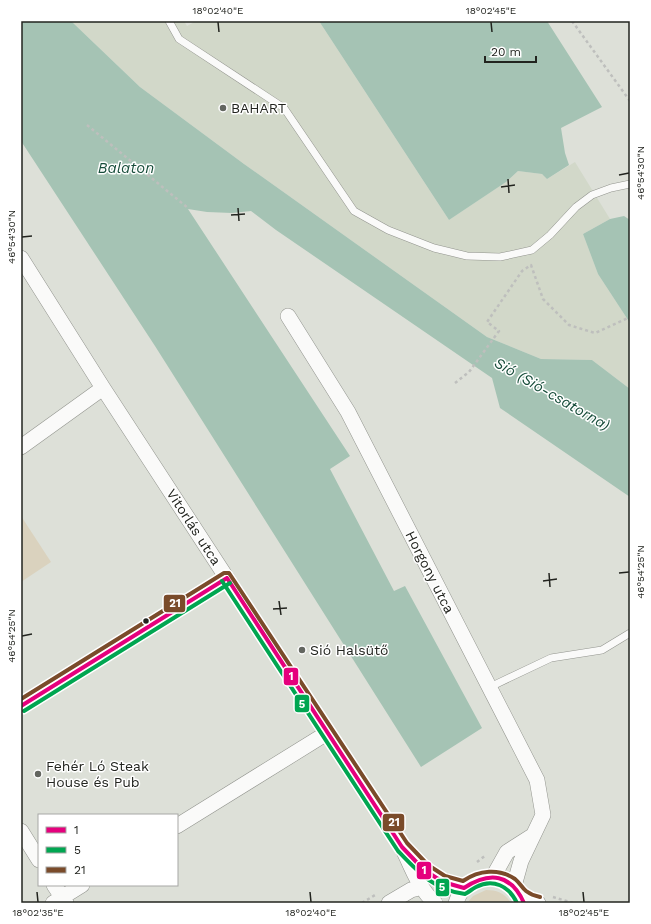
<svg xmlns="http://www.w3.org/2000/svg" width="651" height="924" viewBox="0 0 651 924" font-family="'Work Sans',sans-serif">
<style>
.built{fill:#d2d8c9}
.green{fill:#dad2be}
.water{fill:#a5c3b4}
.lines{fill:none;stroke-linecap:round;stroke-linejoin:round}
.service-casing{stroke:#92948e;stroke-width:8}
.minor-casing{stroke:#92948e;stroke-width:16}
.path{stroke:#bebfbd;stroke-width:2.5;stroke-dasharray:3 3;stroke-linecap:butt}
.service{stroke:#fafaf9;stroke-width:7}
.minor{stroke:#fafaf9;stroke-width:15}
.bus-1-casing{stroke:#fff;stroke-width:7}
.bus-2-casing{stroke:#fff;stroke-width:7}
.bus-3-casing{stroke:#fff;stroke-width:7}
.bus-1{stroke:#e5007d;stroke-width:4}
.bus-2{stroke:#00a651;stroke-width:4}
.bus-3{stroke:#7a4b2a;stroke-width:4}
.ticks{fill:none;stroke:#22241f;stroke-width:1.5}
.poi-dot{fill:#636660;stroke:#fff;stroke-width:1.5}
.bus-dot{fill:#22241f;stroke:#fff;stroke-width:1.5}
.labels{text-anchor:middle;stroke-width:3;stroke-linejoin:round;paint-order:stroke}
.poi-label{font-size:14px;fill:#22241f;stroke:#fff;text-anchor:start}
.street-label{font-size:14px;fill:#22241f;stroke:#fff}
.water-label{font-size:15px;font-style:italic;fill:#174d3a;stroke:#fff}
.line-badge{stroke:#fff;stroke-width:1.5}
.badge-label{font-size:11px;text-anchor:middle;font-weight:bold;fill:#fff}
.neatline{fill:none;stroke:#22241f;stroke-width:1.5}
.ticks-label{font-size:10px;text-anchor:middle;fill:#22241f}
</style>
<rect width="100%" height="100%" fill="#dde0d8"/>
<!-- built -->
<path class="built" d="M71 21H184L187 26 196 21H319L449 220 506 182 518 171 542 174 547 179 575 162 610 219 583 234 598 274 630 323V389L592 360 541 359 487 337 244 164 140 87Z"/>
<!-- green -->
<path class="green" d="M21 516 51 562 21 582Z
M486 890C497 890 505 893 511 903H467L473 896Z"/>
<!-- water -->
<path class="water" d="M21 21H71L140 87 244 164 487 337 541 359 592 360 630 389V497L500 408 492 378 276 230 251 211 232 213 207 212 188 209 350 456 330 469 394 591 405 586 482 728 421 767 155 346 21 141Z
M319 21H547L602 107 561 128 565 153 569 165 547 179 542 174 518 171 506 182 449 220Z
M624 216 630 220V323L598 274 583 234 610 219Z"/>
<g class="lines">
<!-- service casing -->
<g class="service-casing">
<path id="service" d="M169 21 179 39 284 108 354 211 388 230 434 248 467 256 500 257 532 250 550 235 576 207 592 195 611 188 630 184
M490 687 551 658 602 650 630 633"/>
</g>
<!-- minor casing -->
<g class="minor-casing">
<path id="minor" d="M21 258 103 388 402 847C411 866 419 889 435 903
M288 316 348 412 537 780 543 815 521 861 514 886
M21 447 103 388
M21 706 227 578
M177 826 327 733
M21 831 39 860
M411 856C428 875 440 881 464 888
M493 877 507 852 532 836
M54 885 66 903
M521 895 538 903
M53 903 82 885
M389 903 411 890 422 887
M456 903C466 868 512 870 524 903"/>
</g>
<!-- path -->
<path class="path" d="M572 21 630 101
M87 125 188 208
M455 383 469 372 499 331 487 322 522 271 531 265 543 299 569 325 595 333 630 317
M477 862 486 855
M553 897 573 903
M362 903 375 895"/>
<!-- service -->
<use href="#service" class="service"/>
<!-- minor -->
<use href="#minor" class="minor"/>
<!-- bus-1 casing -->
<g class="bus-1-casing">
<path id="bus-1" d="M227 578 402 847 424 870 443 882 464 888C490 871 511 874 524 903
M21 706 227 578"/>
</g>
<!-- bus-2 casing -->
<g class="bus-2-casing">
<path id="bus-2" d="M222 581 398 851C418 872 434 890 465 894 469 892 472 889 476 887 493 878 509 886 517 903
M24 711 230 583"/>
</g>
<!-- bus-3 casing -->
<g class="bus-3-casing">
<path id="bus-3" d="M21 699 224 573H229L407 843 428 865 445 876 463 881C479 870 499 868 515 879 520 883 522 888 526 891 530 894 535 896 540 897"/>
</g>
<!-- bus-1 -->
<use href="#bus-1" class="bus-1"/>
<!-- bus-2 -->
<use href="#bus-2" class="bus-2"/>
<!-- bus-3 -->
<use href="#bus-3" class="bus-3"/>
</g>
<!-- ticks -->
<path class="ticks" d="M218 22 219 32M491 22 492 32M619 175 629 173M508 179 509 193M501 187 515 185M238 208 239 221M231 215 245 214M22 237 32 236M549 573 550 587M619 573 629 572M543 581 557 579M279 601 281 615M273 609 287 608M22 636 32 634M37 892 38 902M310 892 311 902M583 892 584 902"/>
<!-- markers -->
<g class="poi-dot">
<circle cx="223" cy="108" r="4"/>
<circle cx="302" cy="650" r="4"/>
<circle cx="38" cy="774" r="4"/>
</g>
<circle class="bus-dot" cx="146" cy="621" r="3.5"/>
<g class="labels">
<!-- poi labels -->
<g class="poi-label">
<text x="231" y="113">BAHART</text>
<text x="310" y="655">Sió Halsütő</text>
<text x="46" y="771">Fehér Ló Steak<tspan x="46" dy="16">House és Pub</tspan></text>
</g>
<!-- street labels -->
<g class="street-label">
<text transform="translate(194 527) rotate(57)" y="5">Vitorlás utca</text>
<text transform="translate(430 572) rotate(63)" y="5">Horgony utca</text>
</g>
<!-- water labels -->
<g class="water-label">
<text x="126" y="173">Balaton</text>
<text transform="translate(552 394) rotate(30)" y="5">Sió (Sió-csatorna)</text>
</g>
</g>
<g class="line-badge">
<rect x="163" y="594" width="23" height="19" rx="4" fill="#7a4b2a"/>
<rect x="283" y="667" width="16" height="19" rx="4" fill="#e5007d"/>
<rect x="294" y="694" width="16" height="19" rx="4" fill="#00a651"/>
<rect x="382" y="813" width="23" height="19" rx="4" fill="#7a4b2a"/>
<rect x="416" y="861" width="16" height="19" rx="4" fill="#e5007d"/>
<rect x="435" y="878" width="15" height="19" rx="4" fill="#00a651"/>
</g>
<g class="badge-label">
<text x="175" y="607">21</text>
<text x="291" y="680">1</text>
<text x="302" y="708">5</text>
<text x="394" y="826">21</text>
<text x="424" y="874">1</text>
<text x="442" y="891">5</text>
</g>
<!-- border -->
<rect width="651" height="924" fill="none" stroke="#ffffff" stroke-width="44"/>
<!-- legend -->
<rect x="38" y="814" width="140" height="72" fill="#ffffff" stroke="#a7a7a5"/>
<rect x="46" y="827" width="20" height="6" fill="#e5007d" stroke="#a7a7a5"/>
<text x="74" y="834" font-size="12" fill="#22241f">1</text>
<rect x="46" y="847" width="20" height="6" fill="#00a651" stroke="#a7a7a5"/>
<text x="74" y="854" font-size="12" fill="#22241f">5</text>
<rect x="46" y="867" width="20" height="6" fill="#7a4b2a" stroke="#a7a7a5"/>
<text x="74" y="874" font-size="12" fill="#22241f">21</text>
<!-- scale -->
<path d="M485 56v6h51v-6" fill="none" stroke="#22241f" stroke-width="2"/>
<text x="491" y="56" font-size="12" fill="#22241f" stroke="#ffffff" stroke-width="3" paint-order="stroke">20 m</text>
<rect x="22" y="22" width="607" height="880" class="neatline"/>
<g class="ticks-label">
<text x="218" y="14">18°02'40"E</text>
<text x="491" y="14">18°02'45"E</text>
<text transform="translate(640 173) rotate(-90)" y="4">46°54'30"N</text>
<text transform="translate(11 237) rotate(-90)" y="4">46°54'30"N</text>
<text transform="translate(640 572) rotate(-90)" y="4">46°54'25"N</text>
<text transform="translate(11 636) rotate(-90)" y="4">46°54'25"N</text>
<text x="38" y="916">18°02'35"E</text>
<text x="311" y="916">18°02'40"E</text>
<text x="584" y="916">18°02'45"E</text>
</g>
</svg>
